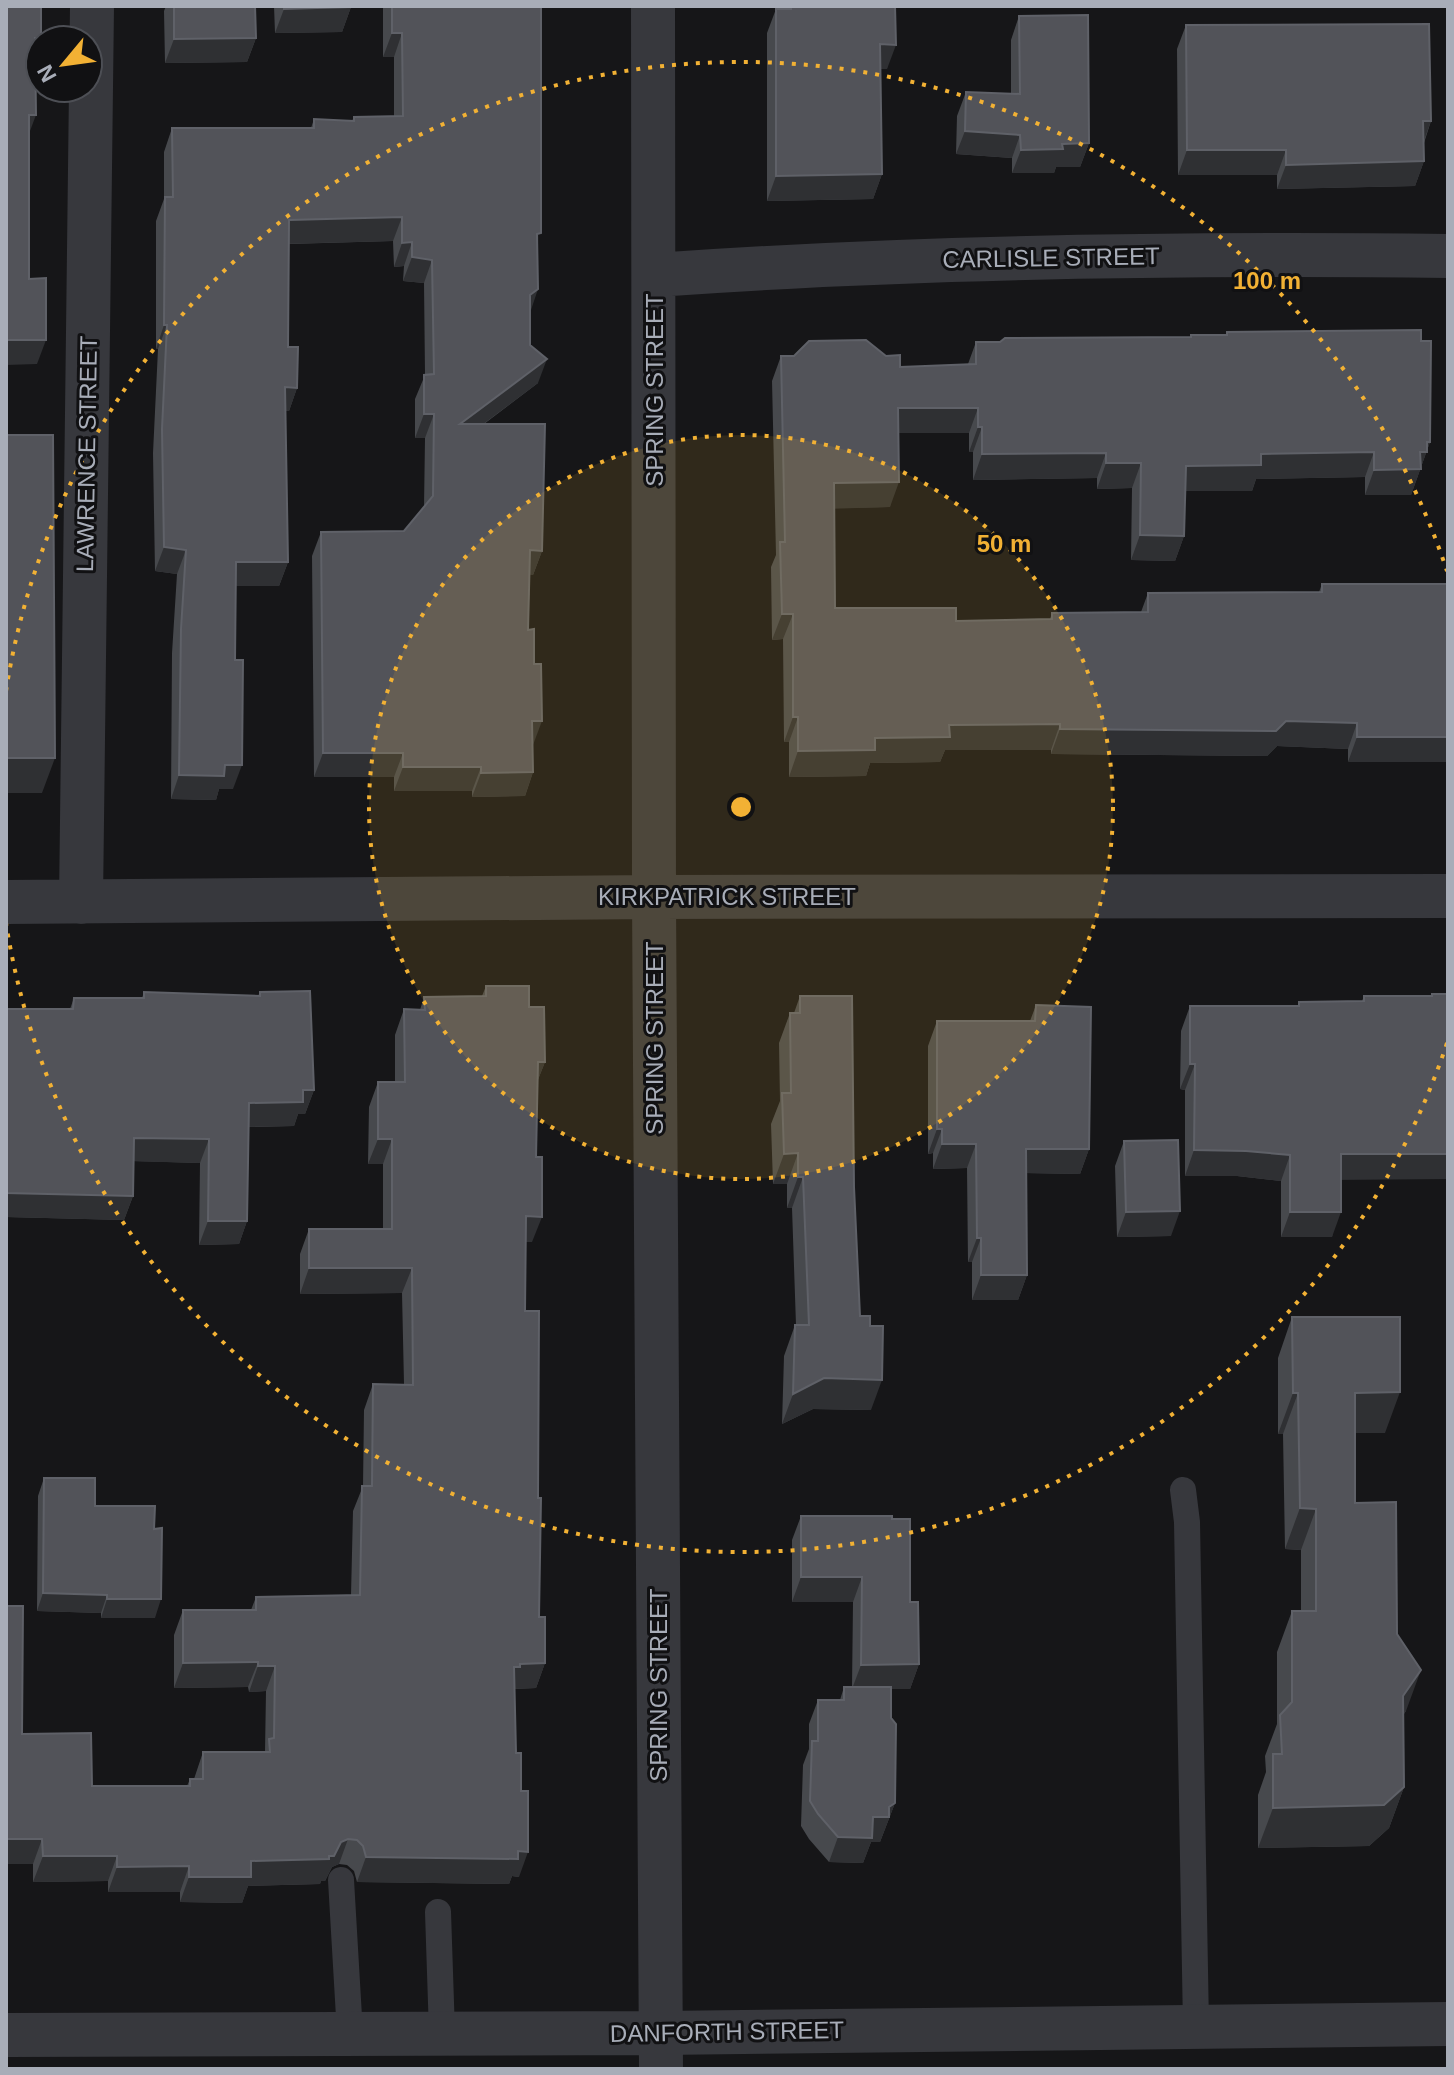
<svg xmlns="http://www.w3.org/2000/svg" width="1454" height="2075" viewBox="0 0 1454 2075" font-family="Helvetica,sans-serif">
<style>
.lines{fill:none;stroke-linecap:round;stroke-linejoin:round}
.lane{stroke:#37383d;stroke-width:26}
.street{stroke:#37383d;stroke-width:44}
.wall{fill:#47494d}
.shaded-wall{fill:#2f3033}
.building{fill:#525359;stroke:#5f6168;stroke-width:2}
.ring{fill:none;stroke:#f2b134;stroke-width:4;stroke-dasharray:4 8}
.labels{text-anchor:middle;stroke-width:6;stroke-linejoin:round;paint-order:stroke}
.street-label{font-size:24px;fill:#a8adb8;stroke:#111113}
.centre{fill:#f2b134;stroke:#111113;stroke-width:4}
.ring-label{font-size:24px;text-anchor:middle;font-weight:bold;fill:#f2b134;stroke:#111113;stroke-width:6;stroke-linejoin:round;paint-order:stroke}
</style>
<rect width="100%" height="100%" fill="#161618"/>
<g class="lines">
<!-- lane -->
<path class="lane" d="M1183 1490 1187 1522 1196 2026
M341 1880 350 2034
M438 1912 442 2033"/>
<!-- street -->
<path class="street" d="M653 6 654 897 661 2069
M655 275C919 256 1184 253 1448 256
M6 902 654 897 1448 896
M81 902 92 6
M6 2035 661 2033 1448 2024"/>
</g>
<!-- wall -->
<path class="wall" d="M166 6H255L256 38 247 62 165 63 164 11Z
M274 6H351V7L342 32 275 33Z
M383 6H541L538 244 530 312V345L538 383 484 424 542 551 533 575 530 574 528 630 533 772 525 796 472 797V791H394V777H314L312 556 321 532 404 531 424 507 425 438H415V399L425 375 424 283 403 281 404 266 394 267 393 241 289 244 288 347 297 388 289 411H285L288 562 279 586H236L233 789H219L216 800 171 799 172 653 177 574 155 571 153 453 158 349H156V221L164 199V152L172 128H311L314 119 352 121 354 117 394 116V57H383Z
M782 6H895L887 69H880L882 174 873 199 767 201V33L776 9H782Z
M1019 16 1089 143 1080 167H1056L1054 173H1012V158L956 154 957 116 966 92 1011 94V40Z
M1186 25 1431 121 1424 143V161L1415 186 1277 189V175H1178L1177 49Z
M1227 332 1430 442 1411 495H1365V477L1256 479 1252 491H1185L1184 536 1175 561 1131 560 1132 488 1097 489V478L973 480V452H969V433H898L890 507 834 508 835 608 956 621 1050 619 1052 613 1141 612 1148 593 1319 592 1322 584H1448L1348 762V749L1277 746 1267 756 1051 754V750H945L940 762 870 763 866 776 789 777V742H784L783 639 772 640 771 567 776 555 772 381 781 356 900 367 968 364 976 342 1190 337 1226 335Z
M486 986 529 1007 545 1062 537 1082 532 1242H525V1311L538 1498 539 1617 545 1663 536 1688 514 1689 519 1877 512 1876 509 1884 357 1882 354 1871 347 1865 339 1864 332 1867 325 1881H321L320 1884 248 1886 242 1903 180 1902V1892H108V1881L33 1882V1864H6V1606L22 1734 92 1786H187L190 1779H194L203 1752H265L266 1691 249 1692 248 1687 174 1688V1635L183 1610H251L256 1597 351 1595 353 1511 363 1486 364 1410 373 1384H404L402 1293 300 1294V1254L309 1229H383V1164H368L369 1107 378 1082H395V1035L404 1009 420 1010 424 997 482 996Z
M144 992 258 996 260 992 314 1090 305 1114H298L294 1126 249 1127 247 1221 239 1244 199 1245 200 1163 134 1161 133 1196 124 1220 6 1217V1009H70L74 998H142Z
M1432 994H1448V1179H1341L1332 1237H1281V1181L1237 1176H1185V1090L1180 1089 1181 1031 1190 1006H1298L1299 1002 1362 1001 1364 996H1431Z
M800 996 854 1187 860 1316 871 1410 813 1409 782 1424 784 1356 795 1325H796L792 1208H787V1184H773L771 1124 780 1101 779 1043 790 1013H794Z
M1036 1005 1089 1149 1080 1174 1027 1173V1275L1018 1300H972V1262H968L967 1168 933 1169V1153L928 1154V1046L937 1021H1030Z
M1124 1141 1171 1236 1117 1237 1115 1166Z
M1292 1317 1385 1433H1355V1503L1397 1634 1406 1711 1403 1715 1404 1787 1389 1828 1369 1846 1258 1848V1795L1266 1772 1265 1756 1277 1724V1652L1292 1611H1301V1550L1285 1549 1283 1434H1278V1358Z
M44 1478 95 1506 154 1529 155 1618H101V1613L37 1611 38 1496Z
M801 1516 910 1602 919 1664 910 1689H891V1718L895 1803 880 1842H871L863 1863 829 1862 809 1839 801 1826 803 1765 809 1749V1724L818 1700H840L844 1687H852L853 1602H792V1540Z"/>
<!-- shaded-wall -->
<path class="shaded-wall" d="M351 7 342 32 275 33 284 9Z
M392 33H402L394 57H383Z
M35 38H41L32 62Z
M256 38 247 62 165 63 174 39Z
M880 44 896 45 887 69H871Z
M29 115H36L27 139Z
M1423 121H1431L1422 146Z
M965 131 1020 135 1012 158 956 154Z
M1089 143 1080 167H1056L1054 173H1012L1021 150 1062 144Z
M1187 150H1286L1277 175H1178Z
M1424 161 1415 186 1277 189 1286 165Z
M882 174 873 199 767 201 776 176Z
M402 217 393 241 281 244 289 220Z
M412 242 404 266 394 267 402 243Z
M412 257 432 260 424 283 403 281Z
M538 289 530 313V295Z
M164 325H167L158 349H156Z
M6 340H46L37 364 6 365Z
M547 359 538 383 451 448 460 424Z
M285 387 297 388 289 411H276Z
M898 408H978L969 433H888Z
M424 414H434L425 438H415Z
M978 427H982L973 452H969Z
M1427 442H1430L1411 495H1365L1374 470 1420 452Z
M1374 452 1365 477 1256 479 1252 491H1177L1186 466 1261 454Z
M1106 453 1097 478 973 480 982 454Z
M1106 463H1141L1132 488 1097 489Z
M899 482 890 507 825 509 834 483Z
M1140 535 1184 536 1175 561 1131 560Z
M164 547 186 550 177 574 155 571Z
M530 550 542 551 533 575 522 574Z
M236 562H288L279 586H228Z
M782 614H793L783 639 772 640Z
M793 717H798L789 742H784Z
M532 721H542L533 745Z
M1286 721 1357 723 1348 749 1277 746 1267 756 1051 754 1060 729Z
M1060 724 1051 750H945L940 762 870 763 866 776 789 777 798 751 949 725Z
M1357 737H1448V762H1348Z
M323 753H403L394 777H314Z
M6 758H55L42 793H6Z
M225 765H242L233 789H219L216 800 171 799 179 775Z
M403 767H481L472 791H394Z
M533 772 525 796 472 797 481 773Z
M538 1062H545L535 1087Z
M1190 1064H1195L1185 1090 1180 1089Z
M303 1090H314L305 1114H298L294 1126 240 1127 249 1103Z
M937 1129H942L933 1153 928 1154Z
M134 1138 209 1139 200 1163 126 1161Z
M378 1139H392L383 1164H368Z
M942 1144H976L967 1168 933 1169Z
M1026 1149H1089L1080 1174 1018 1173Z
M1194 1150 1246 1151 1290 1155 1281 1181 1237 1176H1185Z
M798 1153 787 1184H773L784 1154Z
M1341 1154H1448V1179L1331 1180Z
M798 1177H803L792 1208H787Z
M6 1193 133 1196 124 1220 6 1217Z
M1180 1211 1171 1236 1117 1237 1126 1212Z
M1290 1212H1341L1332 1237H1281Z
M526 1216 542 1217 532 1242H517Z
M208 1221H247L239 1244 199 1245Z
M977 1238H981L972 1262H968Z
M309 1268H412L402 1293 300 1294Z
M981 1275H1027L1018 1300H972Z
M824 1378 882 1380 871 1410 813 1409 782 1424 793 1394Z
M1400 1392 1385 1433H1340L1355 1393Z
M1293 1393H1298L1283 1434H1278Z
M1300 1508 1316 1509 1301 1550 1285 1549Z
M801 1577H862L853 1602H792Z
M43 1593 107 1595 101 1613 37 1611Z
M107 1599H161L155 1618H101Z
M258 1662 248 1687 174 1688 183 1663Z
M545 1663 536 1688 512 1689 514 1667 520 1664Z
M919 1664 910 1689H852L861 1665Z
M258 1666H275L266 1691 249 1692Z
M1421 1670 1406 1711 1388 1737 1403 1696Z
M1404 1787 1389 1828 1369 1846 1258 1848 1273 1808Z
M895 1803 880 1842H871L863 1863 829 1862 838 1837Z
M6 1839H42L33 1864H6Z
M348 1839 339 1864 332 1867 325 1881H321L320 1884 248 1886 242 1903 180 1902 189 1877 251 1861 341 1842Z
M518 1851 528 1852 519 1877 512 1876 509 1884 357 1882 366 1857Z
M43 1856H117L108 1881 33 1882Z
M189 1866 180 1892H108L117 1867Z"/>
<!-- building -->
<path class="building" d="M6 6H41V38H35L36 115H29V279L46 278V340H6Z
M174 6H255L256 38 174 39Z
M284 6H351V7L284 9Z
M392 6H541V233L537 234 538 289 530 295V345L547 359 460 424H545L542 551 530 550 528 630 534 629V664H541L542 721H532L533 772 481 773V767H403V753H323L321 532 404 531 433 496 434 414H424V375L434 374 432 260 412 257V242L402 243V217L289 220 288 347H298L297 388 285 387 288 562H236L235 660H243L242 765H225L224 776 179 775 181 629 186 550 164 547 162 429 167 325H164L165 197H173L172 128H314V119L354 121V117L403 116 402 33H392Z
M791 6H895L896 45 880 44 882 174 776 176V9H791Z
M1088 15 1089 143 1062 144 1063 149 1021 150 1020 135 965 131 966 92 1020 94 1019 16Z
M1429 24 1431 121H1423L1424 161 1286 165V150H1187L1186 25Z
M1421 330V341H1431L1430 442H1427V452H1420L1421 469 1374 470V452L1261 454V465L1186 466 1184 536 1140 535 1141 463H1106V453L982 454V427H978V408H898L899 482 834 483 835 608H956V621L1052 619V613L1148 612V593L1322 592V584H1448V737H1357V723L1286 721 1276 731 1060 729V724L949 725 950 737 875 738V750L798 751V717H793V614H782L780 542H785L781 356H794L809 341 866 340 886 356 900 355V367L976 364V342H1000L1005 338 1191 337V335H1227V332Z
M6 435H53L55 758H6Z
M486 986H529V1007H544L545 1062H538L536 1157H542V1217L526 1216 525 1311H539L538 1498H541L539 1617H545V1663L520 1664V1667H514L516 1753H521V1791H528V1852L518 1851V1859L366 1857 363 1846 357 1840 348 1839 341 1842 334 1856H329V1859L251 1861V1877H189V1866L117 1867V1856H43L42 1839H6V1606H23L22 1734 91 1733 92 1786H190V1779H203V1752H270L269 1739 274 1738 275 1666H258V1662L183 1663V1610H256V1597L360 1595 362 1486H372L373 1384 413 1385 412 1268H309V1229H392V1139H378V1082H405L404 1009 425 1010 424 997 486 996Z
M310 991 314 1090H303V1102L249 1103 247 1221H208L209 1139 134 1138 133 1196 6 1193V1009H73L74 998H144V992L260 996V992Z
M1432 994H1448V1154H1341V1212H1290V1155L1246 1151 1194 1150 1195 1064H1190V1006H1299V1002L1364 1001V996H1432Z
M800 996H852L854 1187 860 1316H870V1326H883L882 1380 824 1378 793 1394 795 1325H809L803 1177H798V1153L784 1154 782 1093H791L790 1013H800Z
M1036 1005 1091 1007 1089 1149H1026L1027 1275H981V1238H977L976 1144H942V1129H937V1021H1035Z
M1178 1140 1180 1211 1126 1212 1124 1141Z
M1292 1317H1400V1392L1355 1393V1503L1396 1502 1397 1634 1421 1670 1403 1696 1404 1787 1384 1805 1273 1808V1754H1282L1280 1715 1292 1702V1611H1316V1509L1300 1508 1298 1393H1293Z
M44 1478H95V1506H155L154 1529 162 1528 161 1599H107V1595L43 1593Z
M801 1516H892V1519H910V1602H918L919 1664 861 1665 862 1577H801Z
M844 1687H891V1718L896 1724 895 1803 889 1807V1817H873L872 1838 838 1837 818 1814 810 1801 812 1741H818V1700H844Z"/>
<!-- distance rings -->
<circle cx="741" cy="807" r="372" fill="#f2b134" fill-opacity=".12"/>
<g class="ring">
<circle cx="741" cy="807" r="372"/>
<path d="M1447 1043A744 744 0 0 1 6 923M6 691A744 744 0 0 1 1447 571"/>
</g>
<g class="labels">
<!-- street labels -->
<g class="street-label">
<text transform="translate(1051 258) rotate(-1)" y="8">CARLISLE STREET</text>
<text transform="translate(655 390) rotate(-90)" y="8">SPRING STREET</text>
<text transform="translate(87 454) rotate(-89)" y="8">LAWRENCE STREET</text>
<text x="727" y="905">KIRKPATRICK STREET</text>
<text transform="translate(655 1038) rotate(-90)" y="8">SPRING STREET</text>
<text transform="translate(659 1685) rotate(-90)" y="8">SPRING STREET</text>
<text transform="translate(727 2032) rotate(-1)" y="8">DANFORTH STREET</text>
</g>
</g>
<circle cx="741" cy="807" r="12" class="centre"/>
<g class="ring-label">
<text x="1267" y="289">100 m</text>
<text x="1004" y="552">50 m</text>
</g>
<!-- border -->
<rect width="1454" height="2075" fill="none" stroke="#a8adb8" stroke-width="16"/>
<!-- north arrow -->
<g transform="translate(64 64) rotate(241)"><circle r="38" fill="#111113" stroke="#4d4f55" stroke-width="2"/>
<path d="M0-6L14 30L0 20L-14 30Z" fill="#f2b134"/>
<text y="-12" font-size="22" font-weight="bold" text-anchor="middle" fill="#a8adb8">N</text>
</g>
</svg>
